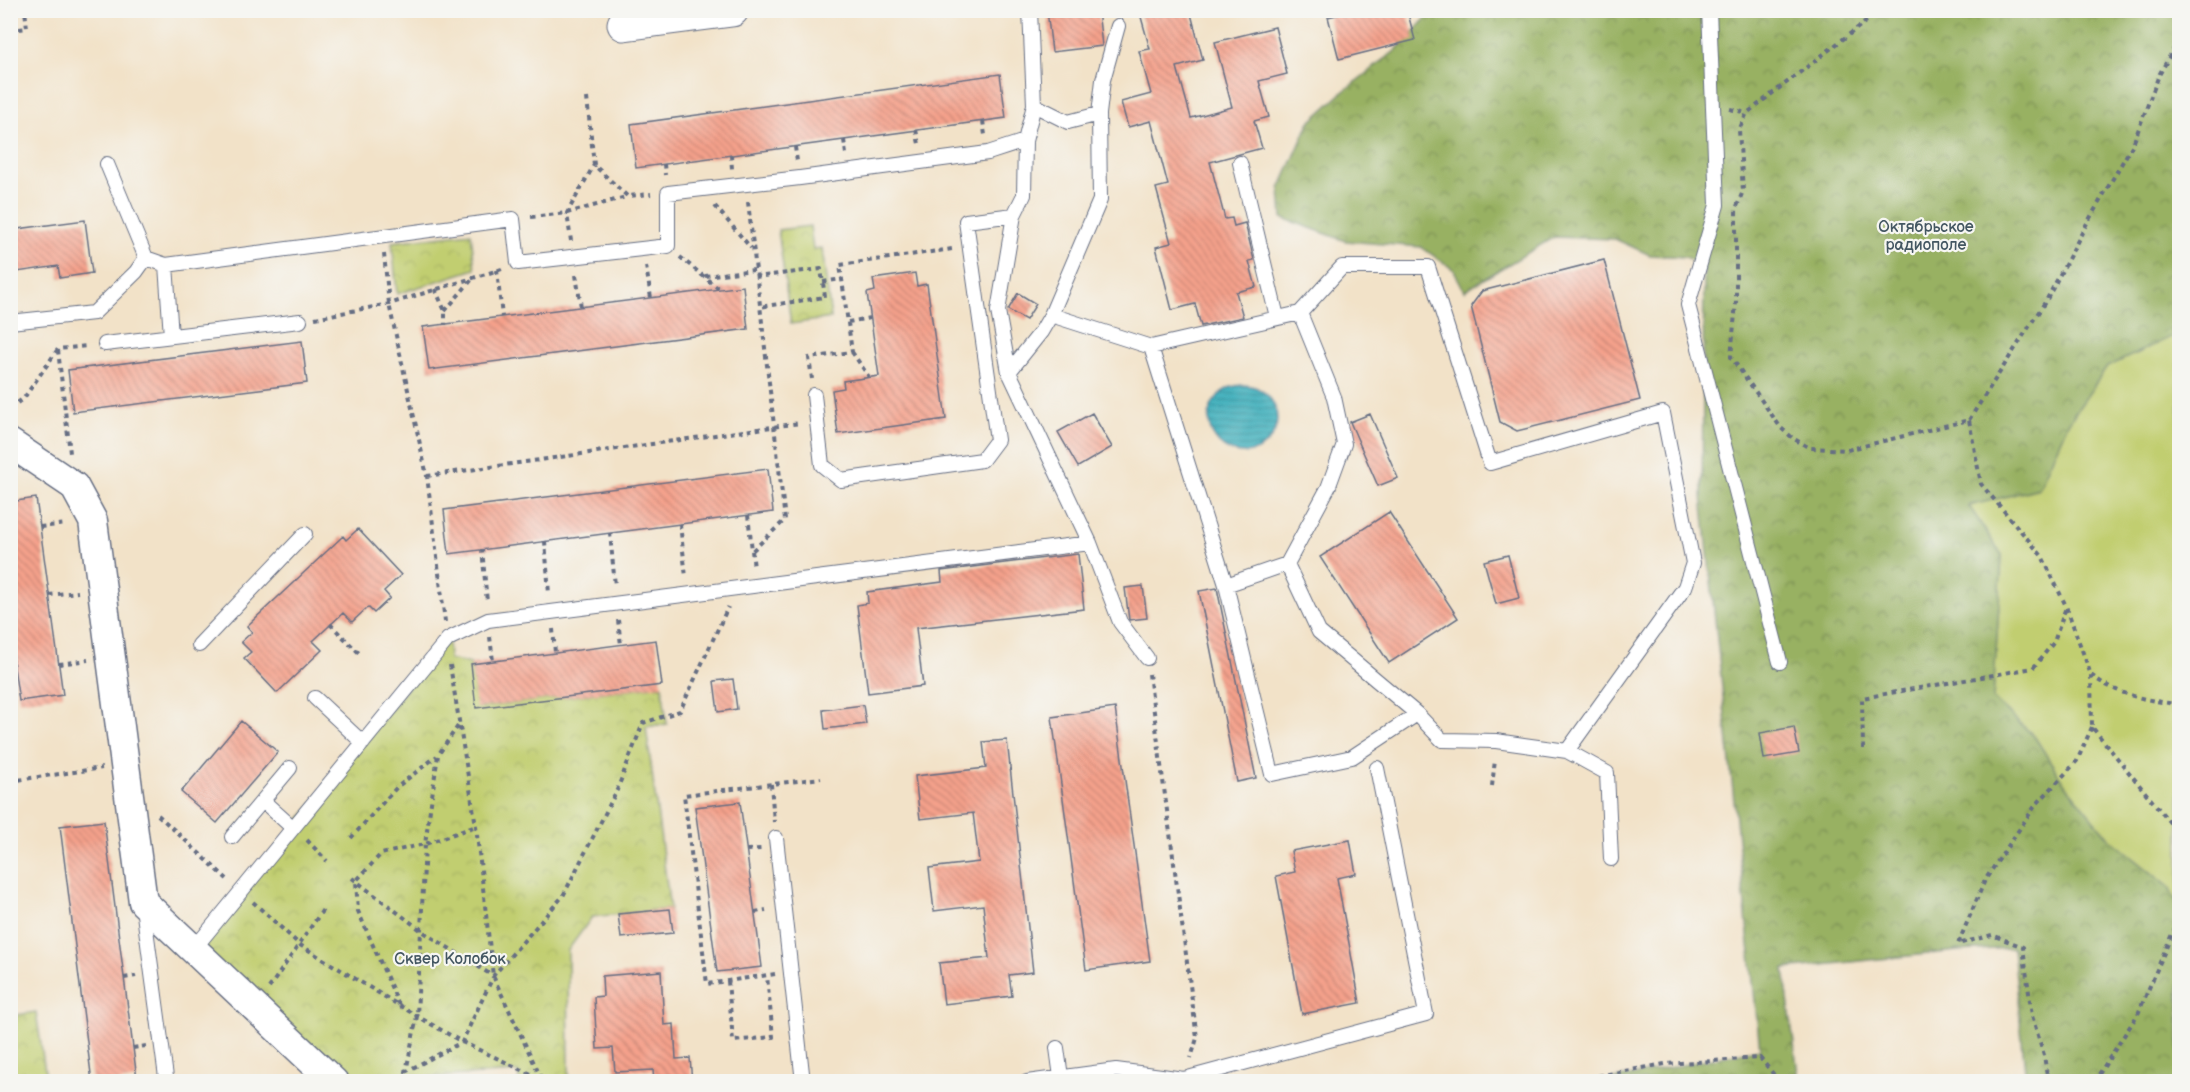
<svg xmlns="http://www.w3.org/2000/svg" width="2190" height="1092" viewBox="0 0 2190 1092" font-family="'Balsamiq Sans',sans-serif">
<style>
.grass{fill:#c1ce70;stroke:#6e7e67;stroke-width:1.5}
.forest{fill:url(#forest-crowns);stroke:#5a7060;stroke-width:1.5}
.park{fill:url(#park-crowns);stroke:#6e7e67;stroke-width:1.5}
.water{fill:url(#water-rules);stroke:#2e708e;stroke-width:1.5}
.building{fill:url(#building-back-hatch)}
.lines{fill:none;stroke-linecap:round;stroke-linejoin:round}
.service-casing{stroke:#666e83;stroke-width:16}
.minor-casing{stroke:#666e83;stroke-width:31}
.tertiary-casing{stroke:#666e83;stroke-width:35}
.path{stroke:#666e83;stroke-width:4;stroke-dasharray:4.5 4.5;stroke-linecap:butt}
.service{stroke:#fff;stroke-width:14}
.minor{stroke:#fff;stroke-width:28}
.tertiary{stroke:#fff;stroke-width:33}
.labels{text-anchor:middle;stroke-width:4.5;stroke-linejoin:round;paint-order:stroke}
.park-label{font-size:16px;fill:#445762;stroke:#f6f6f2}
</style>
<defs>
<pattern id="forest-crowns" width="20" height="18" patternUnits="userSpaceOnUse" patternTransform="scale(1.5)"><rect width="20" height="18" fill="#98b162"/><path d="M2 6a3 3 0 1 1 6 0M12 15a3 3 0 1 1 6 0" fill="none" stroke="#7b9054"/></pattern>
<pattern id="park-crowns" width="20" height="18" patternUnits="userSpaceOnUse" patternTransform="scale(1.5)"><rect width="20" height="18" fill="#c1ce70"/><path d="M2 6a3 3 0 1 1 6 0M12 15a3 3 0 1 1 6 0" fill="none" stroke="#a5b163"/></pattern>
<pattern id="water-rules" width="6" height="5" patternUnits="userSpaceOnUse" patternTransform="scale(1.5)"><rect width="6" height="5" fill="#42b1bd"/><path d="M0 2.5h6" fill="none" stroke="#36909d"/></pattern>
<pattern id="building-back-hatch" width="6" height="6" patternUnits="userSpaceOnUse" patternTransform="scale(1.5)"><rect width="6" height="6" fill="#f5a18b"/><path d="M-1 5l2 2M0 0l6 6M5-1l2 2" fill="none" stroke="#c68475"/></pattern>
</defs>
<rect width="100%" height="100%" fill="#f6f6f2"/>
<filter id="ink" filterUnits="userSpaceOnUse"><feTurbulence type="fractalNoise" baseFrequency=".0167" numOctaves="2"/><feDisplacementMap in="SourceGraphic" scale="12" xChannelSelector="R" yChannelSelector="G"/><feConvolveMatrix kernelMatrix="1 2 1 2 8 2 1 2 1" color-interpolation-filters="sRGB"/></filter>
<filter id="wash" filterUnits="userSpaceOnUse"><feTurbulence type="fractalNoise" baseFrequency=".008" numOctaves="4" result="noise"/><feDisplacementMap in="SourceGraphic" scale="24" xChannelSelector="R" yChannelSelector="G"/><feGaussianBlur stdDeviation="1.35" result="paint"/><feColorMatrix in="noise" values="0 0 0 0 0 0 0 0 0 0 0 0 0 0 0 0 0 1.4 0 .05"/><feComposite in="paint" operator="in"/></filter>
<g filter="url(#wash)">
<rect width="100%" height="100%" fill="#f2e2c8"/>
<!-- grass -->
<path class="grass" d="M2179 333V908L2169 887 2110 839 2064 783 2034 736 1993 699 2002 556 1968 506 2039 488 2068 423 2107 367Z"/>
<!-- forest -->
<path class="forest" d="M1431 11H2179V333L2107 367 2068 423 2039 488 1969 506 2002 556 1993 699 2034 736 2064 783 2110 839 2169 887 2179 908V1081H2026L2013 948 1957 951 1784 969 1799 1081H1605L1760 1049 1702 496 1704 269 1686 257 1650 255 1615 239 1554 237 1464 291 1454 270 1421 247 1346 241 1282 218 1280 189 1309 123 1345 90 1395 51 1427 17Z"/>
<!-- park -->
<path class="park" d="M810 226 813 249 822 248 831 318 791 324 778 230Z
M471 233 475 269 397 294 392 242Z
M448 639 449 659 471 664 477 708 662 685 667 724 646 727 670 909 592 917 568 950 569 1077 562 1081H519L518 1072 415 1078V1081H334L193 950Z
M36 1012 46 1078 12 1081 11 1016Z"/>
<!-- water -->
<path class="water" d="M1209 419a34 34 0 1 1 68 0a34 34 0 1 1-68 0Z"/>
<g id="blocks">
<!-- building -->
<path class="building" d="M1047 10H1098L1102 46 1052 52Z
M1139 10H1190L1203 60 1177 67 1191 118 1232 107 1215 42 1275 27 1287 74 1259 81 1269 117 1254 121 1262 148 1210 162 1225 219 1232 218 1234 226 1245 223 1254 260 1249 261 1256 287 1236 292 1243 317 1201 326 1195 304 1172 310 1156 247 1171 243 1156 188 1168 185 1151 121 1128 127 1121 102 1151 94 1139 51 1150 49Z
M1356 10H1407L1415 40 1339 59 1328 17Z
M1000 74 1006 118 636 168 631 124Z
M85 220 92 273 60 278 58 266 10 273V230Z
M1604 260 1640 400 1517 431 1500 422 1471 306 1482 291Z
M915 273 917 286 927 284 946 419 838 434 832 390 844 388 843 381 879 376 867 293 875 291 873 279Z
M743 286 748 329 429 370 423 327Z
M1018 293 1036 304 1026 320 1008 310Z
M302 341 307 383 73 412 68 370Z
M1092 413 1112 447 1078 467 1058 432Z
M1370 414 1398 478 1378 486 1350 422Z
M768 469 773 512 449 554 444 510Z
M36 498 63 695 19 701 10 640V502Z
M1389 512 1458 618 1389 663 1320 557Z
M358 529 401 575 384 591 390 598 374 613 368 607 352 622 343 613 313 641 322 650 277 693 244 658 251 652 241 642 252 632 247 626 343 536 346 540Z
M1078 554 1084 609 916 628 923 686 868 693 857 605 868 603 867 592 942 582 941 571Z
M1508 555 1519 598 1496 604 1484 561Z
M1143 586 1147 618 1129 620 1125 588Z
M1217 588 1256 778 1237 782 1199 591Z
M656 640 662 685 476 708 471 664Z
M733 679 737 709 718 712 714 681Z
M863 705 866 724 825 729 823 710Z
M1115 708 1150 961 1086 970 1052 717Z
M241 721 278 752 217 823 181 792Z
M1794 727 1799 753 1764 759 1760 733Z
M1007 740 1033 972 1009 975 1012 996 944 1004 939 963 989 958 983 905 934 911 929 868 979 862 973 813 920 819 915 776 986 768 983 742Z
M740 802 762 967 717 972 695 807Z
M104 821 137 1079 121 1082H92L60 826Z
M1350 840 1356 874 1337 878 1360 1003 1302 1014 1276 876 1295 872 1291 851Z
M670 909 673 933 621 938 618 914Z
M661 971 664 1025 674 1024 676 1059 690 1058 692 1082H654L653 1070 615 1072 613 1048 597 1049 594 997 603 996 602 976Z"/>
</g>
</g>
<g filter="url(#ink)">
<use href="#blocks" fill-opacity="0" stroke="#666e83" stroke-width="1.5"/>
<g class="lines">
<!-- service casing -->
<g class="service-casing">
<path id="service" d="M1709 10 1717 205 1688 305 1780 662
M1034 105 1068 122 1099 114
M1240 163 1277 317
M107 164 146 258 166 265 513 219 518 263 668 246V193L800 178 988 153 1025 141 1034 105 1030 10
M166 265 171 336
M1051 315 1151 347 1226 585 1272 774 1352 757 1417 714
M10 322 94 313 136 272 146 258
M105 344 300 321
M1151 347 1300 313 1342 267H1428L1490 463 1663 413 1693 563 1685 587 1567 751
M1009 372 1041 332 1051 315 1100 200 1099 114 1103 80 1118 26
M814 395 822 465 841 480 982 460 997 440 966 221 1014 215 1024 195 1025 141
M1090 543 1120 622 1147 658
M1287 564 1328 488 1344 444 1334 397 1300 313
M1226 585 1287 564 1319 632 1417 714 1442 740 1496 741 1567 751 1607 773 1611 859
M199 645 305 534
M315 698 363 743
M263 801 293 828
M232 837 290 768
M776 838 803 1082
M143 907 166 1077
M193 950 448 639 488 620 1090 543 1009 372 998 311 1014 215
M1057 1048 1061 1077
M1027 1082 1116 1070 1184 1079 1426 1014 1377 768"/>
</g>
<!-- minor casing -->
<g class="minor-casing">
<path id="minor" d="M10 443 74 486 93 521 143 902 334 1082"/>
</g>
<!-- tertiary casing -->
<g class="tertiary-casing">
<path id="tertiary" d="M624 24 732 10"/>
</g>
<!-- path -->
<path class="path" d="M1881 10 1747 113 1739 130 1743 191 1736 209V302L1731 357 1781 428 1794 439 1810 448 1847 450 1969 420 1981 484 2042 556 2066 606 2091 675 2092 727 2171 824 2180 837
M10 30 27 28 25 10
M587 98 594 165 627 196 651 194
M1730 109 1747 113
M983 121 985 135
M916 130 919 144
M844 140 846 154
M795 147 797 161
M731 155 732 169
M664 164 665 175
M748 202 785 520 752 551
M715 206 751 248
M531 217 567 213 626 197
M571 241 567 213 594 165
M384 254 389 304 427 476 445 622
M680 257 719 289
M646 266 651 298
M497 270 502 317
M576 275 581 307
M705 276 754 270
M755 277 821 269 825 297 759 307
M823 282 842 279
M435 289 445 311V325
M445 311 474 277
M315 318 389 304 502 269
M848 322 870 318
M58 350 70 453
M852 352 869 377
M812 379 809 358 852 352 840 265 952 249
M10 408 24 398 58 349 88 346
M1969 420 2047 299 2086 225 2133 144 2159 75 2180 38
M427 476 800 423
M748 515 754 568
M680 524 686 577
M40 527 66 524
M610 533 615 586
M545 541 549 594
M482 549 487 602
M49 595 78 592
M618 620 621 645
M330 624 359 653
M553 629 555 653
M490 637 493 661
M59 664 88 660
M450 665 476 826 493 976 543 1082
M1149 674 1197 1038 1191 1058
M2091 675C2117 695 2145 700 2176 704
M1863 749 1862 698 2033 668 2054 642 2066 607
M10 781 102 768
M771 784 774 822
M1492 786 1495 760
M158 815 227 879
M351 838 397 787 437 756
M307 840 327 861
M747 850 761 849
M352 878 422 931 493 976 563 896 617 790 643 723 680 711 728 607
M253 902 300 945 400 1006 462 1042 542 1079
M755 912 766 910
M775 974 707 984 684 795 821 778
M124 978 136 976
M728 981 733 1041 773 1037 767 976
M269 988 324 908
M399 1005 358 911 356 881 381 854 425 844 476 826
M133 1048 146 1046
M405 1072 462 1042 493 977
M404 1082 417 1016 425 844 438 755 460 723
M1563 1082 1665 1064 1760 1058 1780 1082
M2048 1082 2044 1055 2032 1016 2023 947 1992 935 1958 944 1985 880 2035 806 2077 761 2092 727
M2094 1082 2138 1014 2172 934 2180 922"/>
<!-- service -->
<use href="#service" class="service"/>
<!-- minor -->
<use href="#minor" class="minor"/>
<!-- tertiary -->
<use href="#tertiary" class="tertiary"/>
</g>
</g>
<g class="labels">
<!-- park labels -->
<g class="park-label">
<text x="1926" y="232">Октябрьское<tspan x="1926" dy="18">радиополе</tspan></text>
<text x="450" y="964">Сквер Колобок</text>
</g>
</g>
<!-- margin -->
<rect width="2190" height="1092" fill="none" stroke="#f6f6f2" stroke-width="36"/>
</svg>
